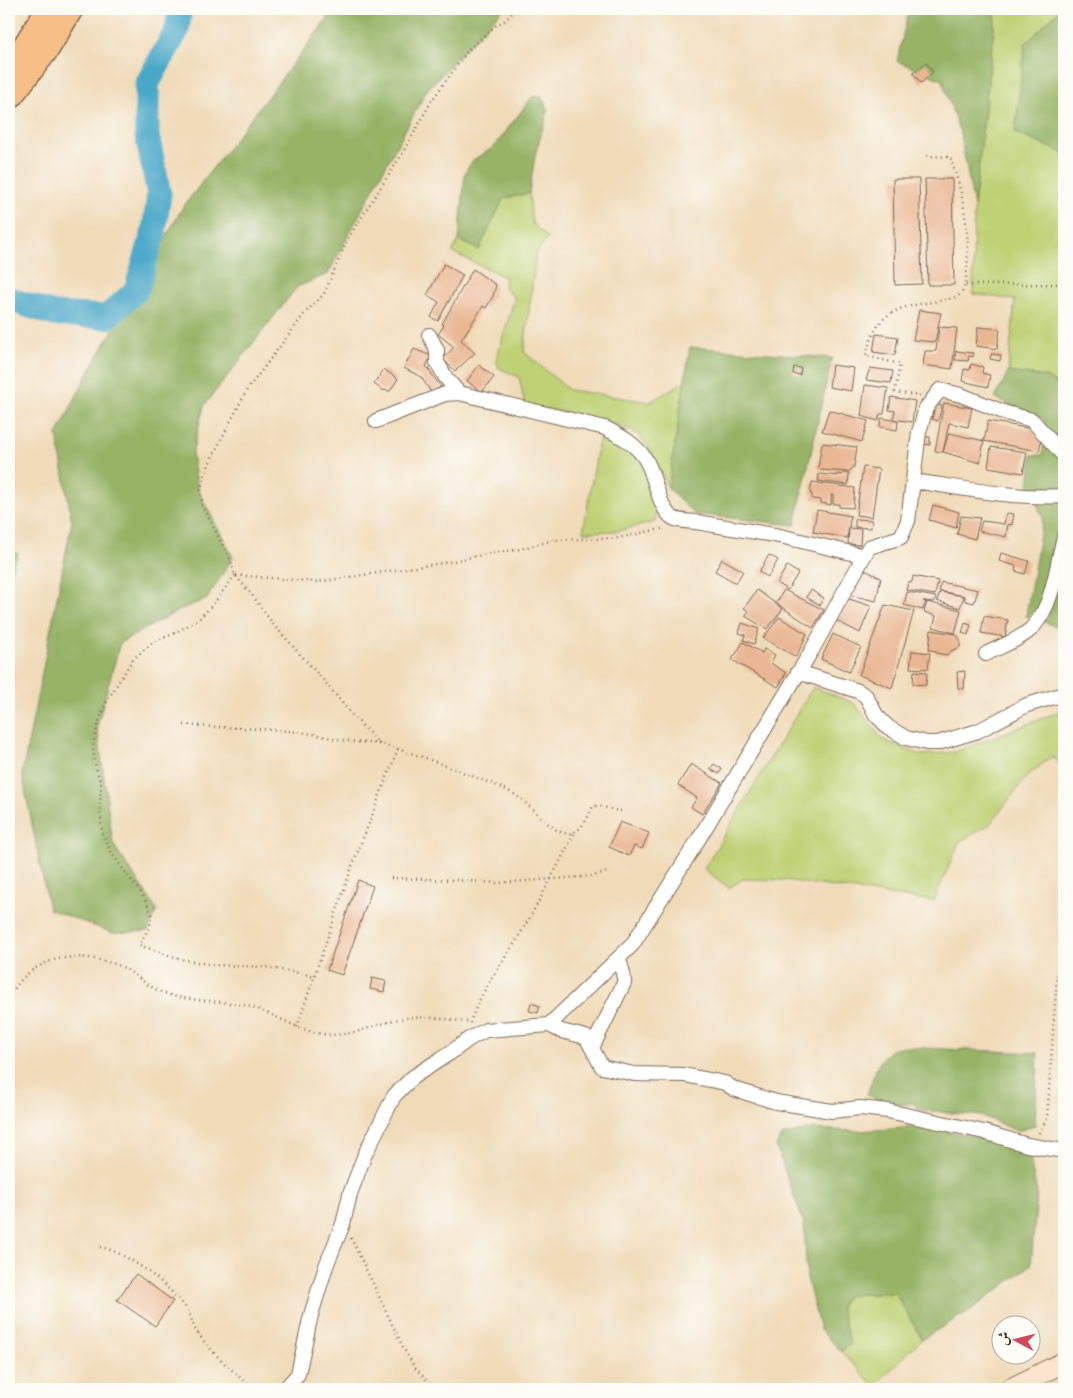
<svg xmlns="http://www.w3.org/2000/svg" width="1073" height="1398" viewBox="0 0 1073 1398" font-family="'Sorts Mill Goudy',Amiri,serif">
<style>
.green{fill:#bed175;stroke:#7c7e4a}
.forest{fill:#96b366;stroke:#686e42}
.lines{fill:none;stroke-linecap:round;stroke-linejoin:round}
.river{stroke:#4aa7c8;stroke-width:25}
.building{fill:#eab794}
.street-casing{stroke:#7a6854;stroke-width:16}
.secondary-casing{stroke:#7a6854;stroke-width:22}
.highway-casing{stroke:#7a6854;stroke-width:28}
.path{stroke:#7a6854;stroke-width:2.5;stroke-dasharray:1 4;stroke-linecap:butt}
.street{stroke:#fff;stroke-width:14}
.secondary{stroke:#fce5cf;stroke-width:20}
.highway{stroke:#f7be88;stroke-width:25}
</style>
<rect width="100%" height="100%" fill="#fdfcf7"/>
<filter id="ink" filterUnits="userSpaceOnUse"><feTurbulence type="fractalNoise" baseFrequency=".02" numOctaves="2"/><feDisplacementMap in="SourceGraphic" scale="10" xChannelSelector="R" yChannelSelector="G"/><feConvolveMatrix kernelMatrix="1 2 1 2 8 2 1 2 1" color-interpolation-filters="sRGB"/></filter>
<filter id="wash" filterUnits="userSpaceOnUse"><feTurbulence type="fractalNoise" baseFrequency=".0096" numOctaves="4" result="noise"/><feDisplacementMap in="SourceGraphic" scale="20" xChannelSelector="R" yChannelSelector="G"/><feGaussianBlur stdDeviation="1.12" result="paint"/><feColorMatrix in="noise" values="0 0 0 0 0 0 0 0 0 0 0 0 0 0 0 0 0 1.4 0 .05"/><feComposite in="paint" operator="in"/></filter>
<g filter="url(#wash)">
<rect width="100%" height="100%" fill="#f0dbb9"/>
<!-- green -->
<path class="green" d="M996 9H1061L1043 25 1015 133 1064 153V389L1046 377 1008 372 1015 300 973 294 974 207Z
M529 193 532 223 548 238 536 253 524 352 569 390 650 402 685 381 668 488C660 470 652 449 638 435 622 420 549 410 525 405L519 377 499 368 496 360 515 298 504 288 505 277 452 252 459 240 479 250 503 199Z
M600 435 624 445 644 465 657 506 655 522 617 531 583 532Z
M813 687 854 703 883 740 921 755 955 752 1064 710V768L1052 756 1027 776 990 824 959 842 934 901 784 880 743 879 729 888 704 869Z
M895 1293 922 1339 874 1386 841 1351 850 1344 840 1307 848 1295Z"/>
<!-- forest -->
<path class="forest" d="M332 9H503L427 90 352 228 328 274 297 287 204 406 192 454 198 490 233 557 207 599 181 609 120 643 97 726 113 844 157 910 148 931 113 933 49 909 22 774 72 522 57 435 85 379 183 207 328 18Z
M909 9H996L974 207 960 133 942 80 897 61Z
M1061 9H1064V153L1015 133 1025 44Z
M541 96 548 110 535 155 529 193 503 199 479 250 459 240 465 173 473 160 494 147 532 97Z
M690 347 832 358 795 525 694 514 668 488Z
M1008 372 1046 377 1064 389V629L1026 616 1043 517 1029 488 1032 455H1043L1044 419 995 398Z
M9 549 18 554 9 573Z
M900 1047 1038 1053 1035 1126 1017 1131 982 1116 921 1110 913 1103C897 1107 880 1102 867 1094 874 1077 879 1050 900 1047Z
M921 1127 1027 1145 1037 1193 1031 1265 971 1310 922 1339 895 1293 848 1295 840 1307 850 1344 841 1351 820 1330 807 1278 804 1224 776 1146 781 1136 812 1129 856 1131Z"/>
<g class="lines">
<!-- river -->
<path class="river" d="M9 299 54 314 107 317 136 291 154 231 159 194 147 135V84L177 30 180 9"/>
</g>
<g id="blocks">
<!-- building -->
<path class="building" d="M926 63 933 72 921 83 913 73Z
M893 179H919L922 284 895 285Z
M925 179H952L954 285H928Z
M444 264 463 275 438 321 431 317 439 302 427 295Z
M473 269 496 285 493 296 486 308 483 306 461 340 475 353 455 371 443 359 454 347 438 334 444 326 442 324Z
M919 310 941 313 935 342 913 340Z
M939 327 957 328 952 369 923 365 925 351H936Z
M978 327 1000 329 997 349 976 346Z
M876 334 898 337 895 355 873 352Z
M414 349 431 356 426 366 441 387 431 392 421 377 404 368Z
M956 351 973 353V357L969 356 968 361 955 360Z
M991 354 1001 355 1000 361 990 359Z
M971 364 983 367 982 373 990 375 988 387 962 381 964 369 970 370Z
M479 365 494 377 482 392 467 381Z
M832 365 854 368 851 391 829 387Z
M794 367 801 368 800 375 793 374Z
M870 368 893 371 891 383 866 380Z
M384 369 398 379 390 391 382 390 374 384Z
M865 385 888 388 884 414H880L878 421 861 416Z
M891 397 915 401 912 422 893 419 895 411 889 410Z
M944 403 972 408 968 427 949 423 943 452 935 451Z
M936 404 942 406 938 421 932 419Z
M829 410 868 421 862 442 822 431Z
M881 418 898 421 897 430 880 427Z
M988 421 1043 431 1039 451 984 441Z
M949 433 984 441 980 463 943 452Z
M925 437H930V445L924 444Z
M822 443 857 447 854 467 848 472 820 470 818 468Z
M991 447 1027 452 1023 473 988 467Z
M863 467 879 469 872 517 856 515Z
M843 473H849L848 485 818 481 819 474 838 476V474L842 475Z
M812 482 855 488 853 508 839 507V504H833V495H831V505L821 503V500L812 499V494H810Z
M933 505 959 512 956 528 929 520Z
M817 510 851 516 847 538 813 532Z
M1006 513 1014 514 1012 525 1008 524 1006 537 979 531 982 521 1004 524Z
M961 516 980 518 975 539 957 534Z
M855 519 872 520 871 528 855 527Z
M849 528 861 529 860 545 848 544Z
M1001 553 1029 561 1025 574 1015 571 1016 566 999 561Z
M769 555 778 560 768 577 759 572Z
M722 559 743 571 736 583 715 571Z
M787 566 798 573 788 590 777 583Z
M859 567 881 578 876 601 845 594Z
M913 576 938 581 935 595 906 590 908 582H912Z
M941 582 978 590 974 603 965 601V596L939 591Z
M757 590 783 609 767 629 745 616 749 611 744 608Z
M784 590 824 610 813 628 776 603Z
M811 590 824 598 820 605 806 597Z
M907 592 936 597 934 602 923 601H926L923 610 904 605Z
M940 592 964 596 960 608 937 601Z
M843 597 871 606 860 633 833 619Z
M927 602 961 610 955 633 933 627 936 616 924 612Z
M885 605 914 611 892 688 859 675Z
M984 616 1008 620 1005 637 981 633Z
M779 617 807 634 796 657 763 638Z
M742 623 759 629 754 644 743 640 745 635 739 633Z
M965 623 971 625 968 635 962 633Z
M931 630 956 634 960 640V647L951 651 947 655 936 653V651L929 650Z
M833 634 861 647 849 672 821 659Z
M743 642 762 653 764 649 775 655 771 663 786 673 778 687 732 660Z
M912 651 930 653 928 669 910 668Z
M914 671 927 672 926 685 913 684Z
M965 671 964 689 958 688 957 672Z
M691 764 722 783 702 814 691 807 697 798 678 785Z
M714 764 722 769 719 774 710 769Z
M620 822 649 833 642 849 634 846 629 856 609 847Z
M358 880 373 886 342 975 327 970Z
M372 978 386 981 384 992 370 989Z
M531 1003 540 1006 538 1013 529 1011Z
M136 1274 173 1301 155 1326 117 1300Z"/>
</g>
</g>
<g filter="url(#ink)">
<use href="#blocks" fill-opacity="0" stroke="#7a6854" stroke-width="1"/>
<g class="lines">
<!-- street casing -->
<g class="street-casing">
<path id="street" d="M429 335 437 350V362L446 378 459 393
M376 421 445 394 459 393 605 428C621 436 638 445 647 462 655 476 659 510 673 518 680 522 689 521 696 522L780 536 864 556
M913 481C964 488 1013 499 1064 496
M986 654C1001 646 1022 639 1033 627 1054 603 1056 567 1064 537
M798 672 858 691 866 696 876 715 888 727 906 738 927 743H938L978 731 1027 705 1064 694
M549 1025 561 1031 586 1037 602 1067 634 1074 684 1075 725 1083 734 1089 776 1102 832 1111 860 1108 888 1111 984 1132 1027 1145 1064 1151
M592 1048 624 983C625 975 620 966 619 958
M285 1389 298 1374 311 1315 326 1266 343 1224 350 1194 365 1154 394 1096 413 1077 450 1053 469 1039 486 1030 549 1025 632 945 695 845 812 650 869 547 901 537 908 521 919 432 926 408 940 390 961 395 1006 413 1032 420 1064 456"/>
</g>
<!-- secondary casing -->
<g class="secondary-casing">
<path id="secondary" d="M1010 1389 1064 1362"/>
</g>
<!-- highway casing -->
<g class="highway-casing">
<path id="highway" d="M9 68 20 55 49 9
M9 97 47 48 70 9"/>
</g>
<!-- path -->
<path class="path" d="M966 285 1064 284
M920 396 895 392 900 364 866 356C879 298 911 309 957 297 966 290 966 280 967 269 970 230 963 192 950 157L925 156
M235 575 215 602 199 619 173 634 153 642 133 659 108 699 100 718 93 743 94 760 101 784 100 809 102 833 112 854 143 896 152 914 150 926 139 945 180 959 213 965 265 967 315 976
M236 575 317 582 449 562 491 553 516 550 554 540 618 538 665 528
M184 725C222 728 260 728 298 732 318 734 337 740 357 742 365 743 373 743 380 744 415 753 447 766 480 779 493 784 510 790 521 799 547 820 571 861 593 806 604 805 614 812 625 811
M380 744 352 715 325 682 273 624 252 595 235 575 230 559 202 505 201 489 203 479 213 455 247 390 305 313 324 294 348 238 401 156 432 100 469 49 495 26 506 20 515 9
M391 878 456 880 497 883 594 876 607 872
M9 997C13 991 17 984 22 979 43 957 75 953 103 961 110 963 118 964 124 968 138 976 149 988 166 994 192 1002 221 1000 248 1006 274 1013 296 1030 322 1034 352 1038 372 1025 399 1019 419 1015 451 1019 471 1023
M470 1023C481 990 501 965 519 936 539 902 557 867 575 832
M297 1027 351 869 398 749
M1039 1133 1047 1119 1057 974 1064 930
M351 1238 404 1349 415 1368 435 1389
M100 1247C128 1252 172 1287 188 1311 191 1316 192 1323 195 1329 210 1352 233 1371 253 1389"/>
<!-- street -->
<use href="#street" class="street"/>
<!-- secondary -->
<use href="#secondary" class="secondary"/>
<!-- highway -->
<use href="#highway" class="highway"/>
</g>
</g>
<!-- margin -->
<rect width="1073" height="1398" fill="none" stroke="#fdfcf7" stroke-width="30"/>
<!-- north arrow -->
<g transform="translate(1016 1340) rotate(277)"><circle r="24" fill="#fdfcf7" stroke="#afa8a0"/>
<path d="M0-4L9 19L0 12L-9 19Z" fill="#d1495b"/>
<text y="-8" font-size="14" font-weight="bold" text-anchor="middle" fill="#3b2a1e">ش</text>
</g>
</svg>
